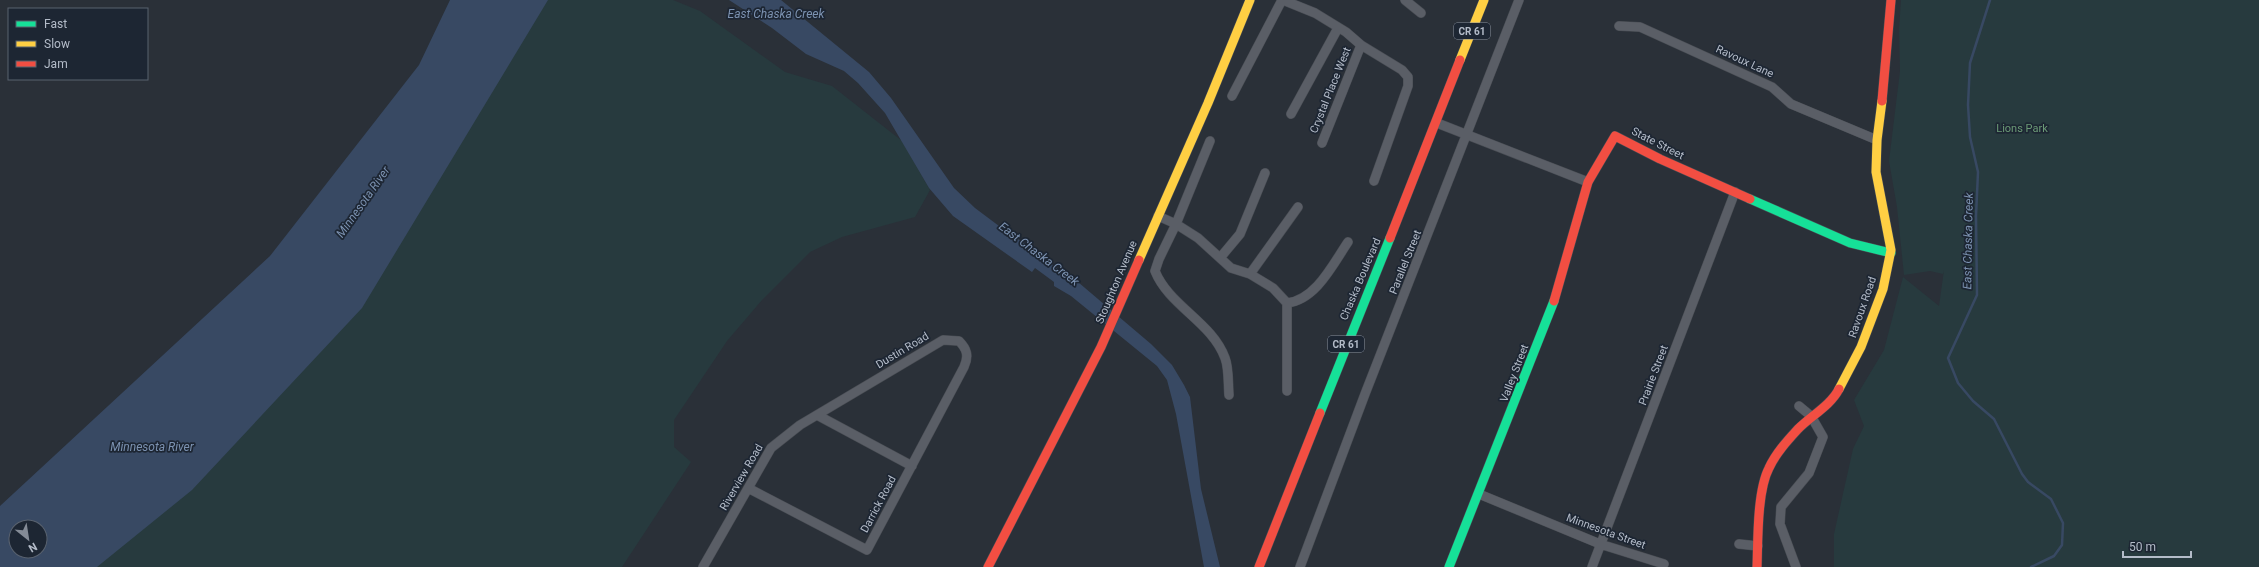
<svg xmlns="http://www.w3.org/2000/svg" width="2259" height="567" viewBox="0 0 2259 567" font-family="Roboto,sans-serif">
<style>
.green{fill:#273a3e}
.water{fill:#384963;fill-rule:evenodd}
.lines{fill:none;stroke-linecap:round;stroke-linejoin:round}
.stream{stroke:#384963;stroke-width:2.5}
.street-casing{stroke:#484c53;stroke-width:10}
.fast-casing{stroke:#484c53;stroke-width:10}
.slow-casing{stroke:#484c53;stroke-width:10}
.jam-casing{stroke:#484c53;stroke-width:10}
.street{stroke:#5a5e66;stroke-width:9}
.fast{stroke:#16e098;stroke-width:9}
.slow{stroke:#ffcf43;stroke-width:9}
.jam{stroke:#f24e42;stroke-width:9}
.labels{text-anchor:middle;stroke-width:3.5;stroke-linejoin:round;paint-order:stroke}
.shield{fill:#1d2633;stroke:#878f9c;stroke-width:1}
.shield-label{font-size:10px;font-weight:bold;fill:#b4bcc9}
.street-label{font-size:11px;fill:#b4bcc9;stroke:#1d2633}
.park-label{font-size:11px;fill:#6b9a76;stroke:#1d2633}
.water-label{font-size:12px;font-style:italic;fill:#7c92b1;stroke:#1d2633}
</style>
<rect width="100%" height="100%" fill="#2a3038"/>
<!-- green -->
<path class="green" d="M539 0H673L700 11 785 72 832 86 902 141 930 190 915 217 842 237 810 252 762 300 727 341 674 420V447L691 462 622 567H96Z
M1901 0H2259V567H1834V534L1853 449 1864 426 1854 400 1884 350 1903 277 1939 306 1944 270 1943 274 1930 271 1904 275 1897 207 1889 161 1900 71 1899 30Z"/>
<!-- water -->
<path class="water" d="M450 0H548L362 308 192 490 97 567H0V506L270 256 419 65ZM16 527H40V551H16Z
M729 0H781L869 72 891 98 954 188 975 208 1011 235 1045 255 1044 258 1059 270 1065 271 1151 344 1172 365 1184 385 1190 397 1201 489 1220 567H1204L1176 414 1167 380 1157 366 1071 296 1054 286V282L1035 268 1032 272 953 216 929 188 885 113 858 83 844 71 806 54 772 28Z"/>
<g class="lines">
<!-- stream -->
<path class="stream" d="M1990 0 1970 63 1968 105 1970 137 1978 172 1976 216 1977 295 1948 358 1958 383 1973 401 1994 419 2022 474 2028 482 2051 499 2063 523 2062 545 2054 556 2031 567"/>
<!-- street casing -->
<g class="street-casing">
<path id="street" d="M1283 0 1315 13 1346 32 1361 45 1402 70 1408 77V86L1374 181
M1405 0 1421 13
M1619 26 1640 27 1772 87 1791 104 1877 140
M1232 96 1282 0
M1291 114 1338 28
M1437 123 1588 182
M1210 141 1176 224 1159 259 1155 271C1169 306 1212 322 1225 358 1229 368 1228 383 1229 395
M1322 143 1361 45
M1158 216 1176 224 1198 238 1231 268 1250 274 1273 288 1287 303C1316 300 1333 264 1348 242
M1220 258 1240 234 1265 173
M1250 274 1298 207
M1287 303V391
M817 415 912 466
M1479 494 1600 544 1664 564
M1739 544 1758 546
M703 567 771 448 800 425 943 340 959 341C967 349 969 356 964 367L867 550 748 488
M1300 567 1365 394 1519 0
M1592 567 1735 192
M1796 567 1780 524 1781 507 1809 473 1823 437 1811 416 1799 406"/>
</g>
<!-- fast casing -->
<g class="fast-casing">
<path id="fast" d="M1750 199 1850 243 1891 253
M1320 413 1390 238
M1449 567 1554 301"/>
</g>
<!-- slow casing -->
<g class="slow-casing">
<path id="slow" d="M1460 60 1484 0
M1139 260 1208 103 1250 0
M1839 389 1861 347 1883 289 1891 250 1876 172 1877 140 1882 101"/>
</g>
<!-- jam casing -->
<g class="jam-casing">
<path id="jam" d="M1882 101 1891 0
M1390 238 1460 60
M1554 301 1588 182 1615 136 1660 159 1750 199
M988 567 1101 347 1139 260
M1259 567 1320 413
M1757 567C1758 540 1757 491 1769 468 1776 453 1787 441 1798 429 1811 416 1831 405 1839 389"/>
</g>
<!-- street -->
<use href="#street" class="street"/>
<!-- fast -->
<use href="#fast" class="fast"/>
<!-- slow -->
<use href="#slow" class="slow"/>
<!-- jam -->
<use href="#jam" class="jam"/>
</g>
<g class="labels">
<!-- shield labels -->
<g class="shield">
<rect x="1454" y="23" width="36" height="16" rx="3"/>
<rect x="1328" y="336" width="36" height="16" rx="3"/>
</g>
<g class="shield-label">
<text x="1472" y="35">CR 61</text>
<text x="1346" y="348">CR 61</text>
</g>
<!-- street labels -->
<g class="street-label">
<text transform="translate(1745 61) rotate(25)" y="4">Ravoux Lane</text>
<text transform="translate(1330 90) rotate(-68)" y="4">Crystal Place West</text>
<text transform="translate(1658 143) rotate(27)" y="4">State Street</text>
<text transform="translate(1405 262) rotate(-68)" y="4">Parallel Street</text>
<text transform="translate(1360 279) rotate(-67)" y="4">Chaska Boulevard</text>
<text transform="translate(1116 282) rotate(-67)" y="4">Stoughton Avenue</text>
<text transform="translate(1862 307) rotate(-71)" y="4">Ravoux Road</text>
<text transform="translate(902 350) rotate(-31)" y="4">Dustin Road</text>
<text transform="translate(1514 373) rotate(-69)" y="4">Valley Street</text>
<text transform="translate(1653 375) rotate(-69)" y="4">Prairie Street</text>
<text transform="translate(741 477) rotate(-60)" y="4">Riverview Road</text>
<text transform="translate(878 504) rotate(-62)" y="4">Darrick Road</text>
<text transform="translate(1606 531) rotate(20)" y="4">Minnesota Street</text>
</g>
<!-- park labels -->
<g class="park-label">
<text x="2022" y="132">Lions Park</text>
</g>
<!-- water labels -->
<g class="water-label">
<text x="776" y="18">East Chaska Creek</text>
<text transform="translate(363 202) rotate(-55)" y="4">Minnesota River</text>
<text transform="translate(1968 241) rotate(-89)" y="4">East Chaska Creek</text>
<text transform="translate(1039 254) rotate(37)" y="4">East Chaska Creek</text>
<text x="152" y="451">Minnesota River</text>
</g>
</g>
<!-- legend -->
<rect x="8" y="8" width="140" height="72" fill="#1d2633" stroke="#59626f"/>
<rect x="16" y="21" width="20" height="6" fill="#16e098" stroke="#59626f"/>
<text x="44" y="28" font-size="12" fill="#b4bcc9">Fast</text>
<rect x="16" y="41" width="20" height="6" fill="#ffcf43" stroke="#59626f"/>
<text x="44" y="48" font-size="12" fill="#b4bcc9">Slow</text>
<rect x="16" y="61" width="20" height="6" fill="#f24e42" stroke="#59626f"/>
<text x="44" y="68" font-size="12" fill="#b4bcc9">Jam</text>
<!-- north arrow -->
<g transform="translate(28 539) rotate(150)"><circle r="19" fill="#1d2633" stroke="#59626f"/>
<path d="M0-3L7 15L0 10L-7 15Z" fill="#848b96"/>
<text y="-6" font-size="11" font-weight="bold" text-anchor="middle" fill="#b4bcc9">N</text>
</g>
<!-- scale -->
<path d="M2123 551v6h68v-6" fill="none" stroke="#b4bcc9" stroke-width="2"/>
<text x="2129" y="551" font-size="12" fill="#b4bcc9" stroke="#1d2633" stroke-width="3" paint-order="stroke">50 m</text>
</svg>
